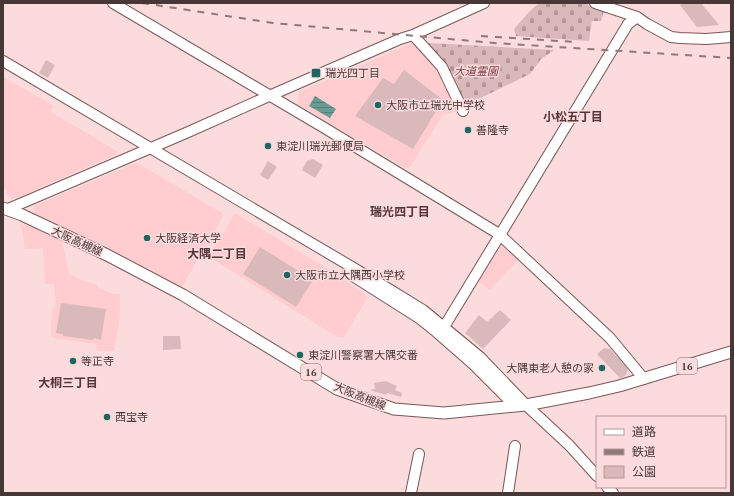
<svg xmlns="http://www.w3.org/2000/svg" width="734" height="496" viewBox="0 0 734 496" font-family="'PT Serif','Noto Sans JP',serif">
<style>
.built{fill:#ffcdcf}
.green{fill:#dab9ba}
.cemetery{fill:url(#cemetery-stones)}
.water{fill:url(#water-rules)}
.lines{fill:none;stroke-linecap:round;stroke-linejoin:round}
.secondary-casing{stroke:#795758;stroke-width:12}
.primary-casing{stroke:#795758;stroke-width:13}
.secondary{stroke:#fff;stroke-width:10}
.primary{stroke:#fff;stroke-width:11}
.rail{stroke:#8f7878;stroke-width:2;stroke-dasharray:7 7;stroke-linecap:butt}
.poi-dot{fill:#1d6760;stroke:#fcdbdc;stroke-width:1.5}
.labels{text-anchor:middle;stroke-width:3;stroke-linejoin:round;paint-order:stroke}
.shield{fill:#fcdbdc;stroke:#7d6868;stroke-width:1}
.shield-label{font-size:10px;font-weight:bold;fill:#473737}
.park-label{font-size:11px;font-style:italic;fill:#7c3e43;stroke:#fcdbdc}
.poi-label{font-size:11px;fill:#473737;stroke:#fcdbdc;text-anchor:start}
.street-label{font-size:11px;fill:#473737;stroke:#fcdbdc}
.neighbourhood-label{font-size:12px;font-weight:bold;fill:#563638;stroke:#fcdbdc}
</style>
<defs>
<pattern id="cemetery-stones" width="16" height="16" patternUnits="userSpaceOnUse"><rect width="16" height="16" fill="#dab9ba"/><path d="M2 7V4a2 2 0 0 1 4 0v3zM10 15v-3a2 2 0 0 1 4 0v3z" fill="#b39798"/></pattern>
<pattern id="water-rules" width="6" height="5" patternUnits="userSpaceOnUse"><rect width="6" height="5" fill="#689b94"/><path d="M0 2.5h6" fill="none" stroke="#577f7a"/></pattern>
</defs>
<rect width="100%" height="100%" fill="#fcdbdc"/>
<!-- built -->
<path class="built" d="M416 42 440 70 458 107 457 111 443 115 410 167 405 168 298 104 299 92 412 43Z
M3 77 54 106 51 112 117 151V154L17 198H10L3 186Z
M133 164H139L222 213 223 216 183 285 179 286 128 259 34 215V206Z
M235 213 341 277 368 297 343 338 337 337 211 258V254Z
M21 224 39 229 62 240 69 274 81 280 97 285V287L112 294H120V316L114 351H97L96 344 53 338 51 334 52 311 56 305 54 284H45L43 248 25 249Z
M501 245 518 260 490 290 478 281Z"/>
<!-- green -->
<path class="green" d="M682 3H701L719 25 697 27 680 5Z
M46 60 55 65 48 78 39 73Z
M404 70 443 100 413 149 355 116 383 78 394 84Z
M313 159 323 165 315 178 302 170 307 161Z
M268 161 277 167 268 180 260 175Z
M260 247 313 280 296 307 243 274Z
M61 303 106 309 101 340 94 338 93 340 63 336V334L56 333Z
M500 310 511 320 483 349 465 333 479 315 487 322Z
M163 336H180L181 349 163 350Z
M604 348 610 349 628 368C627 374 626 376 620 378L597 354Z
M386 381 397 386 395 390 402 393 401 397 387 393 386 395 370 390 375 389 374 383Z"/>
<!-- cemetery -->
<path class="cemetery" d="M539 3H585L595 9 604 11 601 21H592L589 41 516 36 514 29 530 11Z
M429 43 554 50 541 59 530 74 464 106 429 47Z"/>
<!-- water -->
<path class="water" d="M315 96 336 109 330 118 309 106Z"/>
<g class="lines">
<!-- secondary casing -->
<g class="secondary-casing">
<path id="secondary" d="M113 3 323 127 499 234 610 338 644 379
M595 3 637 17 647 24 671 37 680 38 706 39 719 38 731 37
M413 35 442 67 463 111
M3 61 379 283 423 310 480 357 526 405 569 445 597 476
M8 209 186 133 269 96 400 39 413 35 484 3
M348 273 419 318 433 329 473 364 508 399 524 404
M444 327 628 24 637 17
M607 487 613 493
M411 493 419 454
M508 493 515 446"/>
</g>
<!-- primary casing -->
<g class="primary-casing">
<path id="primary" d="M3 208 22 215 107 255 183 295 337 389 394 409 444 413 526 405 589 393 619 386 731 352"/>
</g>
<!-- secondary -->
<use href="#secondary" class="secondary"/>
<!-- primary -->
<use href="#primary" class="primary"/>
<!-- rail -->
<path class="rail" d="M142 3 273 23 494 43 731 58
M481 36 575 42"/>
</g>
<!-- markers -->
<g class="poi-dot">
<rect x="311" y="68" width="10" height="10" rx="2"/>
<circle cx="378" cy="105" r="4"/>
<circle cx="468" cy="130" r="4"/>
<circle cx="268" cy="146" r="4"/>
<circle cx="147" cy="238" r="4"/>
<circle cx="287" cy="275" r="4"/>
<circle cx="300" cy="355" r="4"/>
<circle cx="73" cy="361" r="4"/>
<circle cx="602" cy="368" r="4"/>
<circle cx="107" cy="417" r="4"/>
</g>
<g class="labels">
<!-- shield labels -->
<g class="shield">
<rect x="677" y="358" width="20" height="16" rx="3"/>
<rect x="301" y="364" width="20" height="16" rx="3"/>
</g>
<g class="shield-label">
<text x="687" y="370">16</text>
<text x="311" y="376">16</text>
</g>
<!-- park labels -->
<g class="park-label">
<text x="476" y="75">大道霊園</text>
</g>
<!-- poi labels -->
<g class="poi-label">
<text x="325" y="77">瑞光四丁目</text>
<text x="386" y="109">大阪市立瑞光中学校</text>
<text x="476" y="134">善隆寺</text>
<text x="276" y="150">東淀川瑞光郵便局</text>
<text x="155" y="242">大阪経済大学</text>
<text x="295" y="279">大阪市立大隅西小学校</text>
<text x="308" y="359">東淀川警察署大隅交番</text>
<text x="81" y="365">等正寺</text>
<text x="594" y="372" text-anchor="end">大隅東老人憩の家</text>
<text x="115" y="421">西宝寺</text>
</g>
<!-- street labels -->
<g class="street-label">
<text transform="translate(77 241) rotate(25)" y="4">大阪高槻線</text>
<text transform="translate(360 396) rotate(22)" y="4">大阪高槻線</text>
</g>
<!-- neighbourhood labels -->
<g class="neighbourhood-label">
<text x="573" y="121">小松五丁目</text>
<text x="400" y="216">瑞光四丁目</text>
<text x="217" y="258">大隅二丁目</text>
<text x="68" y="387">大桐三丁目</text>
</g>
</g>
<!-- border -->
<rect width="734" height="496" fill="none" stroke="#473737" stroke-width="8"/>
<!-- legend -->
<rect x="596" y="416" width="130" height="72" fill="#fcdbdc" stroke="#b4999a"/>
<rect x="604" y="429" width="20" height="6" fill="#ffffff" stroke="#b4999a"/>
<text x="632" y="436" font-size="12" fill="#473737">道路</text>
<rect x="604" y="449" width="20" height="6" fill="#8f7878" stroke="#b4999a"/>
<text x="632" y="456" font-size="12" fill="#473737">鉄道</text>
<rect x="604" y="466" width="20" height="12" fill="#dab9ba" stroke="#b4999a"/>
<text x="632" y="476" font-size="12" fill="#473737">公園</text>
</svg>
